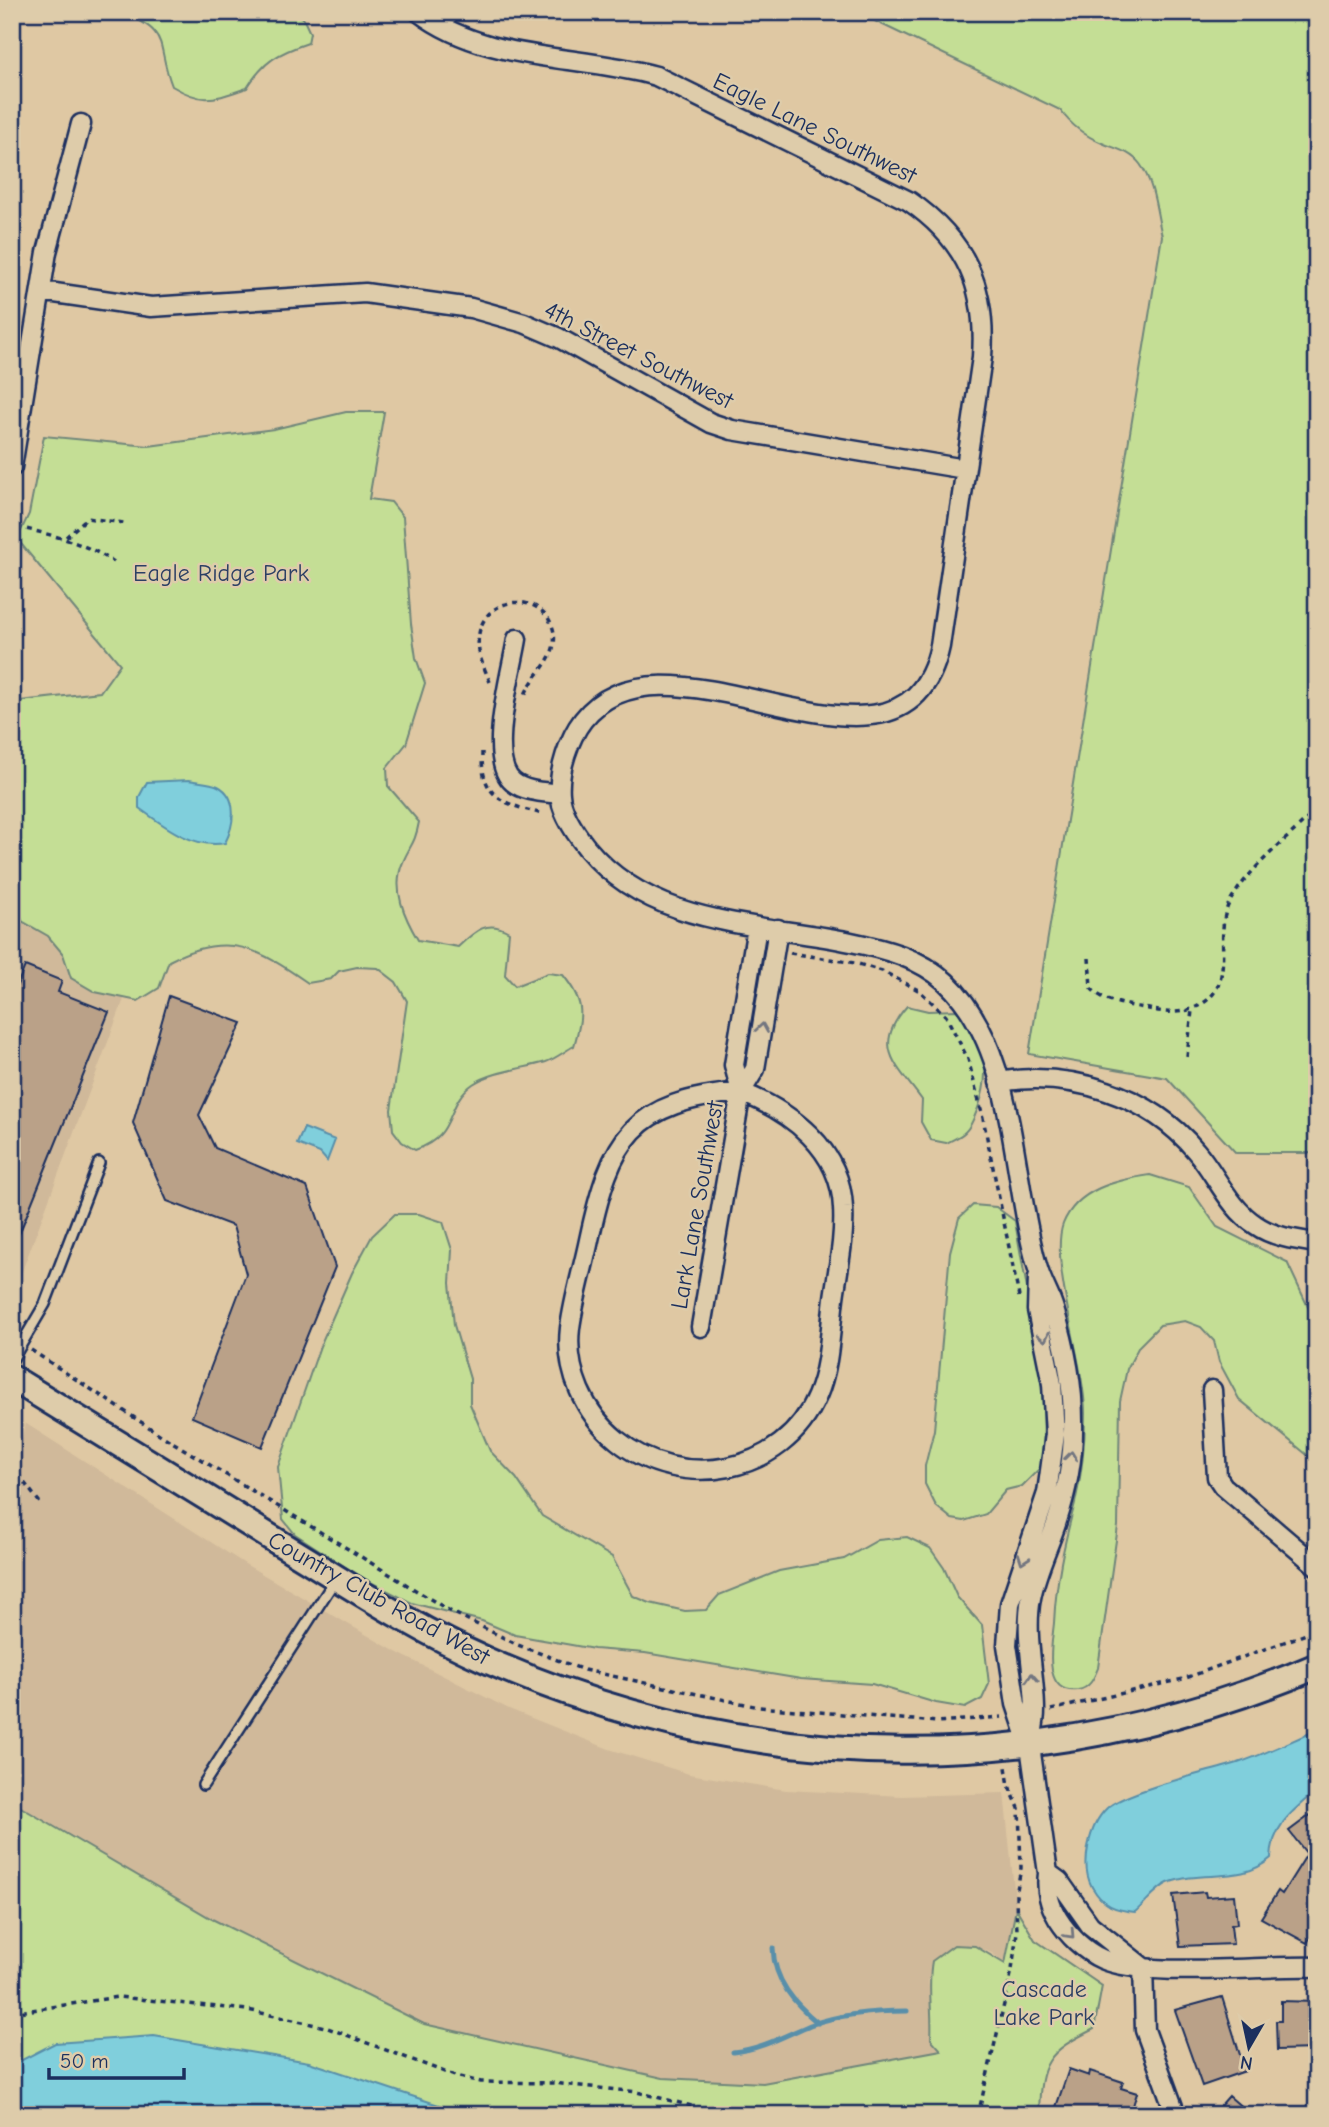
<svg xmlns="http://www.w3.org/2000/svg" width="1329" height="2127" viewBox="0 0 1329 2127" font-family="'Comic Neue',sans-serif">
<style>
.built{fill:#d0b99a}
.green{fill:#c4de95;stroke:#70867a;stroke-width:2}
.water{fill:#80cfdc;stroke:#588faa;stroke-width:2}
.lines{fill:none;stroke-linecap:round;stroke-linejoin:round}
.stream{stroke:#588faa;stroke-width:5}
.building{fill:#baa188;stroke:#1b2f5e;stroke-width:2}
.lane-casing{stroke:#1b2f5e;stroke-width:14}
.street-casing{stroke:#1b2f5e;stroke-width:23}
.secondary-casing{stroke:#1b2f5e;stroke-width:30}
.path{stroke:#1b2f5e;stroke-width:3.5;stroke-dasharray:5 5;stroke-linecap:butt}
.lane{stroke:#deccaa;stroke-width:9}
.street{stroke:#deccaa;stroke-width:18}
.secondary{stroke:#deccaa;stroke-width:24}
.oneway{stroke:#737680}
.labels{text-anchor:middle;stroke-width:5;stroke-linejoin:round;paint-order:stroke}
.street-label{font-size:24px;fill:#1b2f5e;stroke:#deccaa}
.park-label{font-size:24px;fill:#2c4064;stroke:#deccaa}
</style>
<rect width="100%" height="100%" fill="#dfc8a3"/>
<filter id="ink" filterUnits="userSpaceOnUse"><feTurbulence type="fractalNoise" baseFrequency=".0143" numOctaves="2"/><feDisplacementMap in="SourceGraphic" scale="14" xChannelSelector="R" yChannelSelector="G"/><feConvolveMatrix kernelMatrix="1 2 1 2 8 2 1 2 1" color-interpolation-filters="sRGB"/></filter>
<g filter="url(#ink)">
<!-- built -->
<path class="built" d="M12 901 136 967 12 1298Z
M25 1423 245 1564 396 1652 509 1709 609 1749 689 1774 786 1790 902 1796 1004 1793 1016 1908 1005 1964 992 1953 975 1946 954 1945 932 1961 928 1980 933 2017 931 2039 942 2050 763 2083 663 2078 424 2024 212 1919 12 1802V1489Z"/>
<!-- green -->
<path class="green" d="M121 12H294L303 18 310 33 308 43C278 53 264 61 247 88 214 99 204 105 172 86 155 43 173 33 121 12Z
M856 12H1317V1153H1236L1167 1078 1029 1054 1162 236C1156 212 1155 184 1140 164 1130 151 1116 149 1102 143 1085 136 1071 125 1060 110Z
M346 412H384L369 499 391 502 403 517 411 624 416 658 425 683 406 744 387 768 388 786 419 822C415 844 410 845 403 862 391 889 405 918 418 940L458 947C475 931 487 919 509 932L505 975 515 986 548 973 563 975C585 1002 583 1014 574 1046 565 1051 555 1059 546 1062 523 1069 493 1071 473 1084 444 1104 458 1136 415 1150L402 1142 393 1130 391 1110 407 1001 396 982 378 968 357 967 339 971 331 979 308 983C259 949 228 930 169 961L159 988 138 1001 95 992 71 978 63 954 48 936 22 921 17 902 12 901V702L100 692 120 664 17 539 29 514 44 436 149 446 274 429Z
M907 1006 928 1011 957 1010C985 1038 992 1071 978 1108 975 1116 971 1127 965 1132 960 1137 952 1140 946 1143L931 1140 921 1122 922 1100C898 1066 870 1048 907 1006Z
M1150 1175 1189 1187 1217 1227 1287 1262 1317 1326V1463L1239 1399 1219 1362 1214 1341 1201 1327 1185 1321 1160 1325 1139 1346 1127 1369 1120 1401 1118 1526 1098 1668C1094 1678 1090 1688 1078 1690 1041 1695 1052 1644 1054 1623 1056 1580 1064 1544 1075 1503 1082 1474 1085 1443 1085 1413 1085 1366 1049 1261 1063 1224 1077 1189 1116 1180 1150 1175Z
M973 1205 996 1207 1015 1221C1028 1302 1050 1383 1042 1466L1022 1486 1006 1490 986 1514 964 1521 952 1519 936 1506 925 1484V1466L934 1430 950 1252 959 1218Z
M395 1214H419L443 1222 452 1250 450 1283 454 1325 470 1379V1404L490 1451 516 1478 542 1516 612 1557 633 1596 650 1603 685 1611 706 1610 719 1595 779 1571 844 1559 878 1540 907 1537 930 1548 944 1568 957 1597 982 1625 989 1684 982 1699 965 1708 936 1703 872 1684 801 1679 645 1653 594 1649 515 1635 482 1621 412 1603 364 1579 295 1534 283 1519 278 1467 320 1346 352 1273 372 1236Z
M12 1802 212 1919 424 2024 663 2078 763 2083 941 2050 931 2039C933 2013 927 1987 932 1961L954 1945 975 1946 1005 1964 1016 1908 1035 1940 1102 1986 1094 2029C1047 2052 1040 2062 1039 2115H12Z"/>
<!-- water -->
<path class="water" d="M189 780C197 782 210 782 218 786 239 797 234 826 225 843 193 849 164 826 139 808V797L147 782Z
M304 1128 335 1140 327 1161 320 1153 297 1144Z
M1317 1730V1790C1294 1810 1272 1825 1271 1858 1241 1885 1203 1869 1168 1883 1155 1889 1146 1903 1135 1912 1115 1910 1103 1906 1092 1887 1080 1866 1089 1825 1107 1808 1127 1790 1209 1772 1238 1763 1265 1754 1291 1741 1317 1730Z
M154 2036 309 2062 469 2115H12V2065L55 2043Z"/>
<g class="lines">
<!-- stream -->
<path class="stream" d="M773 1948C774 1981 794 2003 818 2023
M733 2052C762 2049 784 2036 810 2025 840 2014 875 2011 907 2011"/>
</g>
<!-- building -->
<path class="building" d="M25 966 62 981 58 992 109 1012 13 1249 12 997Z
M169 996 242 1023 199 1115 215 1148 307 1187 335 1267 262 1447 192 1417 246 1274 233 1226 167 1201 133 1123Z
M1317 1810V1926L1307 1943 1261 1918 1278 1891 1282 1894 1307 1854 1289 1831Z
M1205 1892 1206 1897 1234 1895 1237 1924 1231 1925 1233 1944 1180 1946 1173 1895Z
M1222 1997 1245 2071 1202 2086 1175 2010Z
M1281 2001 1317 2002V2049L1277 2050 1276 2021H1281Z
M1069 2069 1089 2076 1090 2071 1123 2082 1121 2088 1137 2093 1130 2115H1079L1056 2107Z
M1229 2096 1251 2115H1212Z"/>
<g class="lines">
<!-- lane casing -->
<g class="lane-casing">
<path id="lane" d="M12 1360 45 1304 99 1163
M203 1785 335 1580"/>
</g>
<!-- street casing -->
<g class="street-casing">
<path id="street" d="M419 12C486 63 578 54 656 76L909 201C966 240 987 288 982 357L940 646C904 815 668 610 583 720 569 738 558 771 560 794 561 813 576 834 587 848 652 927 759 923 851 942 885 949 920 958 946 982 1017 1048 1011 1181 1038 1269 1042 1283 1050 1295 1054 1309 1065 1345 1073 1383 1073 1421 1074 1455 1067 1491 1056 1524 1048 1548 1036 1572 1031 1598 1024 1635 1035 1674 1035 1711 1035 1722 1032 1734 1030 1746
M41 291 151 307 365 293 471 308 524 323 559 338 711 423 732 430 965 469
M12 467 47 252 81 124
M517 639C512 671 486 760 513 782 525 792 545 792 560 794
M999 1082C1070 1070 1150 1095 1196 1151 1216 1174 1229 1208 1256 1225 1273 1237 1296 1240 1317 1243
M741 1092C791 1112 841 1149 843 1208 845 1238 838 1268 834 1298 830 1330 830 1366 817 1396 784 1475 680 1492 617 1440 584 1413 565 1371 570 1328 574 1298 583 1269 589 1240 611 1138 632 1101 741 1092Z
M741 1092 734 1065 757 927
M1038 1277 1037 1310 1052 1384 1055 1434 1047 1493 1010 1604 1007 1645 1016 1704 1030 1746 1048 1873C1046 1891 1049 1904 1058 1919 1068 1935 1084 1951 1102 1959 1148 1979 1262 1965 1317 1967
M701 1327 741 1092 755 1069 778 929
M1212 1390 1217 1477 1223 1486 1317 1566
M1048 1873 1059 1881 1090 1925 1140 1965
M1143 1967 1145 2030 1176 2115"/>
</g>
<!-- secondary casing -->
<g class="secondary-casing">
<path id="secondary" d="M12 1378C103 1434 193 1489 283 1545 349 1585 415 1629 486 1660 755 1779 1047 1781 1317 1666"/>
</g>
<!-- path -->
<path class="path" d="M17 527C53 535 83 542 114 562
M66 537 87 518 124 523
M490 682C486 672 481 662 479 651 470 594 546 586 554 633 558 659 533 674 525 695
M482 752C481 796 500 803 539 813
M790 953 855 963 882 971 920 991 946 1016 968 1059 982 1113 1019 1297
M1089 958 1091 988C1103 1003 1130 1005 1149 1009 1164 1013 1182 1014 1196 1007 1242 986 1209 933 1232 898 1255 862 1288 839 1317 809
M1187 1057 1192 1010
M31 1350 164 1437 450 1611 518 1645 584 1670 759 1707 937 1722 1002 1717
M12 1467 41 1504
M1051 1710 1183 1679 1317 1630
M12 2013 118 1997 248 2010 325 2027 455 2076 481 2082 553 2083 637 2092 727 2115
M978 2115 1012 1970 1017 1932 1016 1895 1021 1868 1019 1808 1009 1786 1006 1767"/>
<!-- lane -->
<use href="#lane" class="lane"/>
<!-- street -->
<use href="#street" class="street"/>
<!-- secondary -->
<use href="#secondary" class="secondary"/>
</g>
<!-- one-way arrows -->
<defs><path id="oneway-chevron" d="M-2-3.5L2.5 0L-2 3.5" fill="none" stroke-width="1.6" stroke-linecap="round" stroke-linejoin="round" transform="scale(1.75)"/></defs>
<g class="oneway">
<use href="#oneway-chevron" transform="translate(762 1028) rotate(-81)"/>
<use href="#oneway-chevron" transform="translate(1044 1337) rotate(77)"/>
<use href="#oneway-chevron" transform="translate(1071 1456) rotate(-83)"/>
<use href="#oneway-chevron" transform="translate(1023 1559) rotate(110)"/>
<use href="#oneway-chevron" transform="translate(1032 1678) rotate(-93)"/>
<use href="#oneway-chevron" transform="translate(1070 1934) rotate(47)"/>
</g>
</g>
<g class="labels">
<!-- street labels -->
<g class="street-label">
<text transform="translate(815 128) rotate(26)" y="8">Eagle Lane Southwest</text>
<text transform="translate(639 355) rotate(27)" y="8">4th Street Southwest</text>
<text transform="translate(697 1205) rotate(-80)" y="8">Lark Lane Southwest</text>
<text transform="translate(379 1598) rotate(29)" y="8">Country Club Road West</text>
</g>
<!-- park labels -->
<g class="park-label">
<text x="221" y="581">Eagle Ridge Park</text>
<text x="1044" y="1997">Cascade<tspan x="1044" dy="28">Lake Park</tspan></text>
</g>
</g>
<!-- margin -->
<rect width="1329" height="2127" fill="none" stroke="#deccaa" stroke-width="42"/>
<rect x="21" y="21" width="1287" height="2085" fill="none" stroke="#1b2f5e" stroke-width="2.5" filter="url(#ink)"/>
<!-- north arrow -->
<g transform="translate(1249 2047) rotate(189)" stroke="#deccaa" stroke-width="5" paint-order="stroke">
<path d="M0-5L12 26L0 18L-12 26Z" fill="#1b2f5e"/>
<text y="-10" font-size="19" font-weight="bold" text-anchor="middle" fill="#1b2f5e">N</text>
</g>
<!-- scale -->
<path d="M49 2068v10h135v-10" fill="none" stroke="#1b2f5e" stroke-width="3.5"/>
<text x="60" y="2068" font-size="21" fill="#1b2f5e" stroke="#deccaa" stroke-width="5" paint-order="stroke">50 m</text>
</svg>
